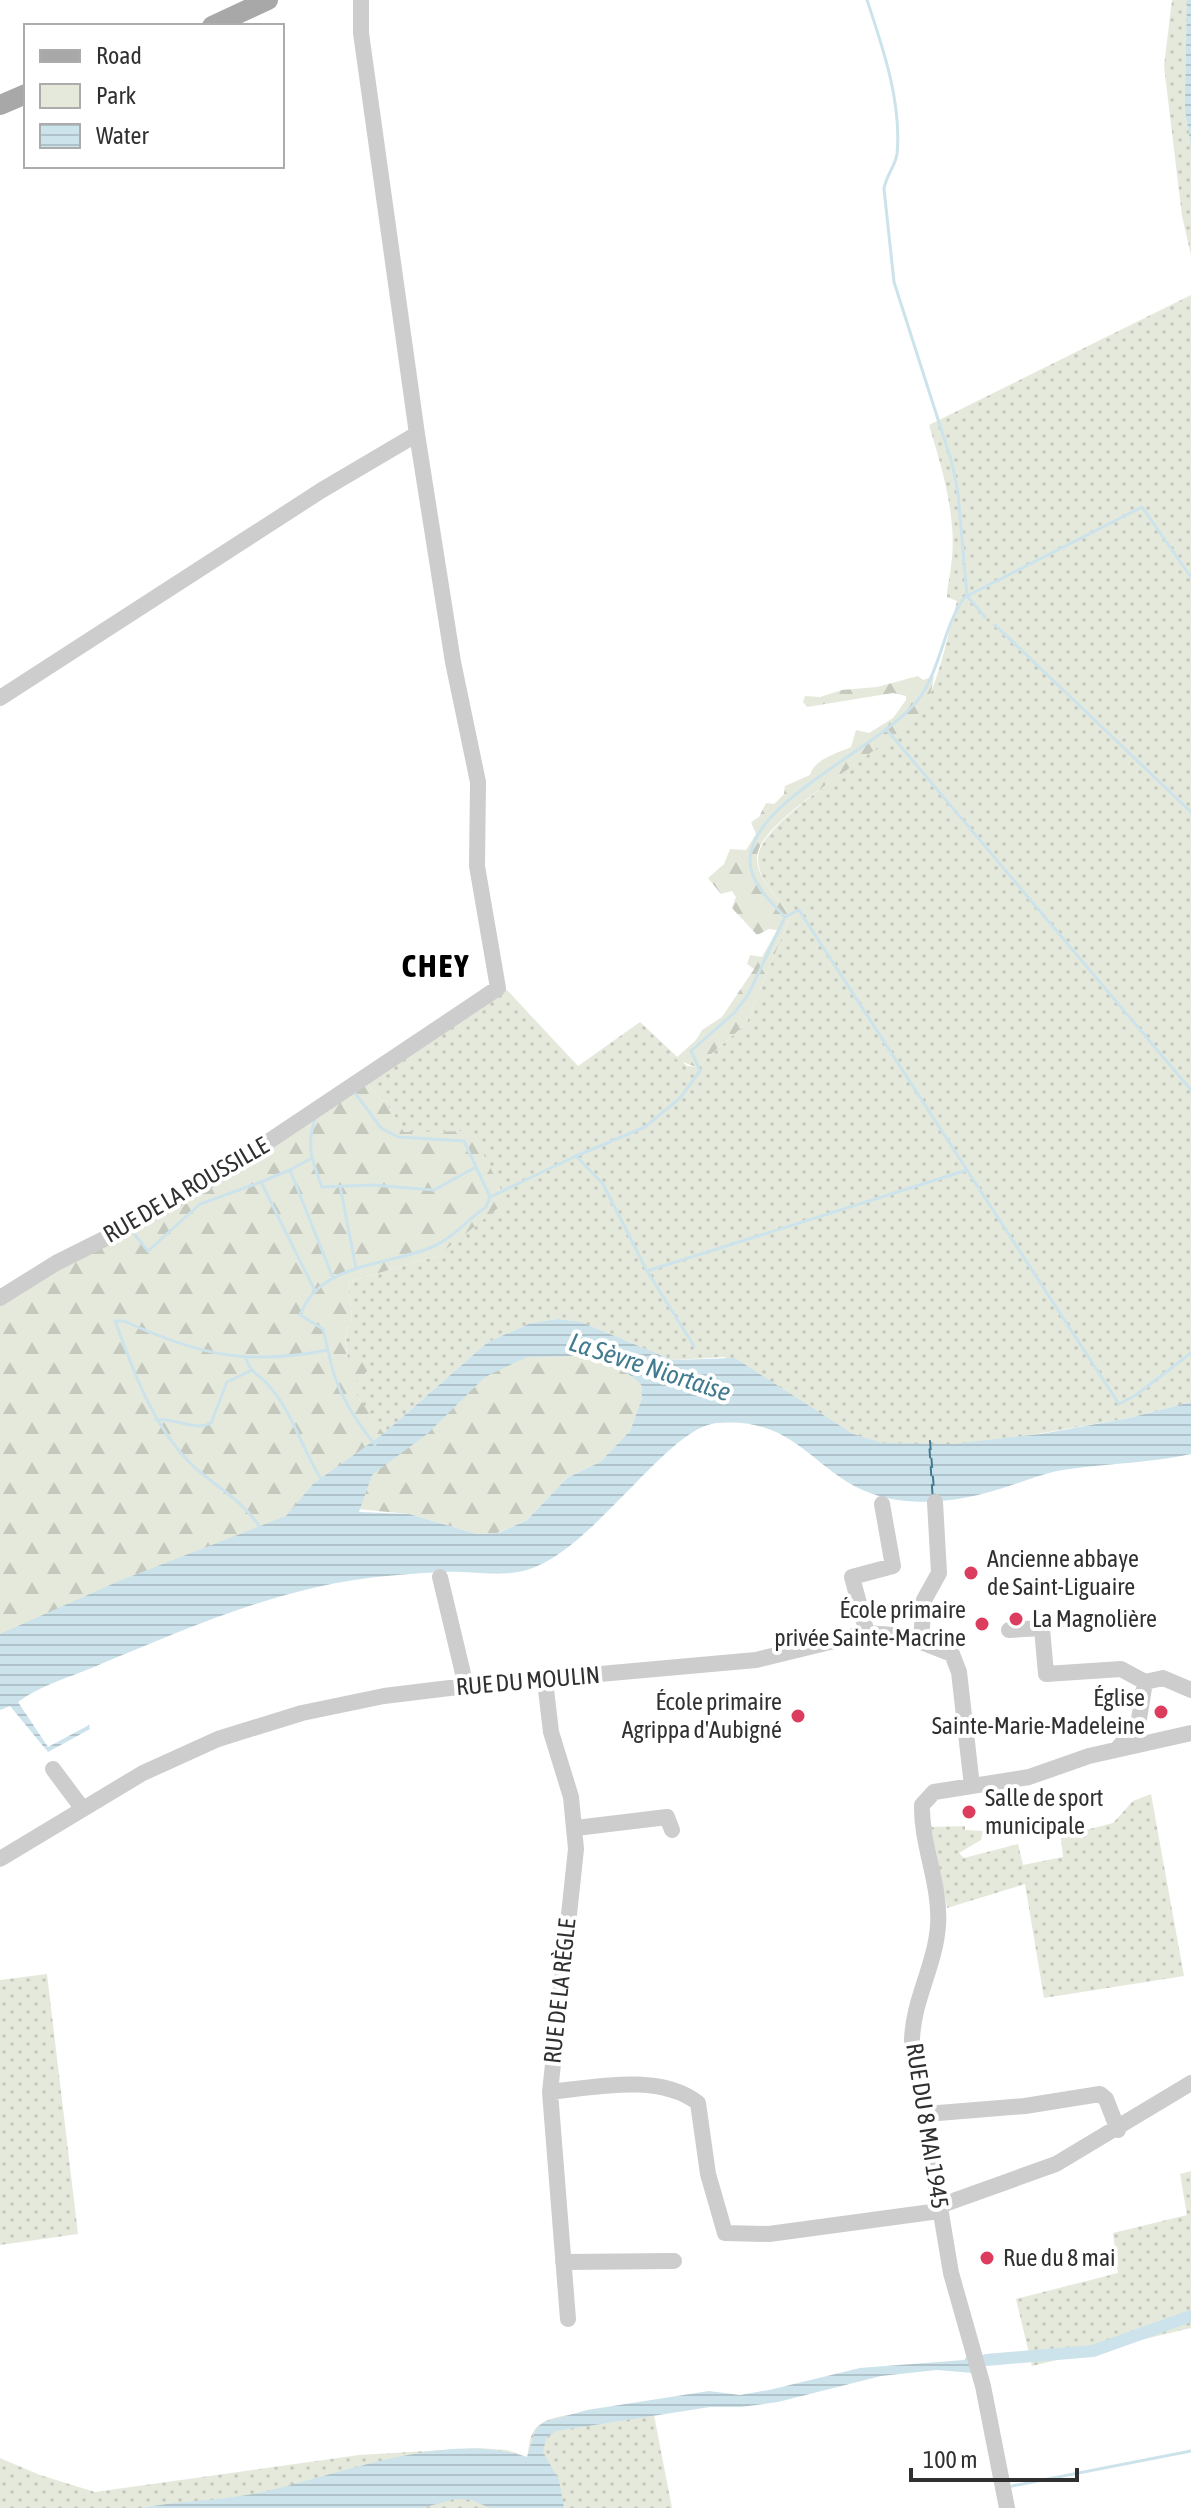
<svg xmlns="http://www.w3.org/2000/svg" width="1191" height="2508" viewBox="0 0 1191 2508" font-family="'Asap Condensed',sans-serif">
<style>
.green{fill:url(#green-dots)}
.forest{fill:url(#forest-firs)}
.water{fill:url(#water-rules);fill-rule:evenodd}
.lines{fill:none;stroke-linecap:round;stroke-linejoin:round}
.stream{stroke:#cce3eb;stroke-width:3}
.canal{stroke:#cce3eb;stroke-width:12}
.ferry{stroke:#427b8f;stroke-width:2;stroke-dasharray:10 8;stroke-linecap:butt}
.minor{stroke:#cdcdcd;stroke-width:16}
.major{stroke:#a8a8a8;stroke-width:20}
.poi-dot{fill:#dc3d5e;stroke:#fff;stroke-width:3}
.labels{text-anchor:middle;stroke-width:8;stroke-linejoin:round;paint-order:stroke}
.street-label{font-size:24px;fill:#303030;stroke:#fff}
.poi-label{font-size:24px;fill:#303030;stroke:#fff;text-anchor:start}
.water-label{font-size:26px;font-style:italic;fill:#427b8f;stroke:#fff}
.district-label{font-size:32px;font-weight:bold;letter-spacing:2px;fill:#000;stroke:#fff}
</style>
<defs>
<pattern id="green-dots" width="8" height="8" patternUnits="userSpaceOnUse" patternTransform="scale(2)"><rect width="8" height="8" fill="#e5e9dc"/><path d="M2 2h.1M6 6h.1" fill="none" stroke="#c5c8bd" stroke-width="1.8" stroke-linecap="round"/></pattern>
<pattern id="forest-firs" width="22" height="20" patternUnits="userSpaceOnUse" patternTransform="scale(2)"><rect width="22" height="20" fill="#e5e9dc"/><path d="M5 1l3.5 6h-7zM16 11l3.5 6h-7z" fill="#c5c8bd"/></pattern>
<pattern id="water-rules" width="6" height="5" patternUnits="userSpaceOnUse" patternTransform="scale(2)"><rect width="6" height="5" fill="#cce3eb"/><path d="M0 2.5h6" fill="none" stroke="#b0c3ca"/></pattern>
</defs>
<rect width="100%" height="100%" fill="#fff"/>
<!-- green -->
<path class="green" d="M1172 0H1191V255L1182 216 1164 66Z
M1191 295V1402L1129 1418 890 1460 724 1357 672 1360 581 1322 558 1319 531 1323 488 1342 383 1434 351 1387 345 1337 352 1317 348 1282 437 1256 472 1131 404 1133 392 1111 361 1077 492 987 507 990 578 1066 640 1022 687 1066 696 1067 746 1024 791 915C778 899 758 881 758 858 757 821 893 744 920 712 936 694 950 627 957 601L947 597C947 586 950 577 951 566 958 520 942 468 929 425Z
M1151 1794 1184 1976 1044 1998 1025 1884 947 1908 931 1827 965 1826V1830L983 1831 981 1840 959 1853 964 1858 1018 1844 1023 1865 1063 1857 1060 1830 1054 1829 1051 1819 1062 1818 1066 1835 1113 1823 1133 1801Z
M47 1974 78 2234 0 2245V1980Z
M1191 2171V2328L1032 2366 1016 2299 1118 2273 1113 2233 1187 2215 1180 2174Z
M653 2410 672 2508H0V2458L40 2475 95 2492 359 2455 478 2448 507 2450 527 2457C529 2448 529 2435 536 2428 553 2408 626 2412 653 2410Z"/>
<!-- forest -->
<path class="forest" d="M918 676 923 680 934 676C932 688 930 700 922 710 894 746 758 818 757 857 757 880 778 899 791 915L746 1024 696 1067 675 1059 696 1040 702 1030 722 1017 754 969 747 964 750 955 762 957 777 930 769 929 757 935 732 908 736 897 732 891 721 894 708 878 724 864 730 849 746 850 756 834 751 822 759 817 766 803 774 804 784 794 785 786 810 775C814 759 838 753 851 747L856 730 869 733 893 718 906 700V696L893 693 807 707 803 702 805 696 820 697 842 690 877 687Z
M361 1077 392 1111 404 1132 472 1131 507 1201 437 1256 348 1282 352 1317 345 1337 347 1358 364 1360 368 1370 351 1387 384 1434 488 1342 531 1323 558 1319 581 1322 672 1360 642 1398 630 1431 600 1462 567 1478 527 1520 497 1533 477 1534 409 1514 357 1509 0 1645V1293L102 1239Z"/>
<!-- water -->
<path class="water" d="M1187 0H1191V147L1185 108Z
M558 1319 581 1322 672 1360 735 1358 853 1434 883 1443 952 1444 1041 1434 1129 1418 1191 1402V1454C1152 1463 1110 1463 1070 1469 1048 1471 1029 1480 1009 1486 966 1501 914 1509 870 1493 813 1472 795 1416 717 1423 667 1427 594 1550 527 1570 505 1576 485 1573 463 1572 438 1571 412 1574 387 1576 283 1585 188 1628 94 1667 70 1677 39 1686 18 1702L48 1747 89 1725 90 1729 48 1752 10 1706 0 1710V1634L119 1581 286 1516 313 1484 383 1434 488 1342 531 1323ZM574 1356C594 1357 629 1369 642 1386V1398L630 1431 600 1462 567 1478 527 1520 498 1533 477 1534 409 1514 359 1512 372 1475 427 1434 485 1377 527 1357Z
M968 2355 972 2373 937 2370 881 2376 778 2402 741 2407H710L556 2431 546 2438 543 2452 559 2480 564 2508H490L472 2500 455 2499 422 2508H143C180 2500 216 2501 253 2494 336 2477 444 2429 527 2457L536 2428 544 2422 587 2410 709 2391 740 2395 769 2390 860 2368 964 2360Z"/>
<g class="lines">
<!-- stream -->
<path class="stream" d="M867 0C883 48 902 103 897 154 895 167 886 175 884 189L894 282 952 463 958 493 967 596 1142 507 1191 577
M995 625 1191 812
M886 729 1191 1090
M785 917C771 902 750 883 750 861 750 798 889 746 923 693 941 665 944 626 964 598L967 596 985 617
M355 1093 381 1128 398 1137 464 1141 490 1197 576 1156
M315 1119C306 1146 312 1161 322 1187L372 1185 434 1190 476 1167
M310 1159 290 1170 333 1278
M290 1170 261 1182 315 1291
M340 1186 356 1268
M135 1235 148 1251 200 1204 261 1182
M647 1271 603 1184 576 1156 645 1127 680 1098 700 1071 691 1051 735 1012 748 995 785 917 799 910 967 1170
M694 1346 647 1271 967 1170 1119 1404 1136 1395 1191 1353
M328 1350C335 1389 351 1414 375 1445
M246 1359C251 1374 261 1375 270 1387 294 1415 303 1452 323 1482
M156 1420C175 1417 194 1432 211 1423L227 1382 250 1371
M261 1529C244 1500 212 1485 189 1462 151 1422 134 1372 115 1321H124C199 1355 246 1366 328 1350L323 1329 300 1315C320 1262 388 1266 432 1247 452 1239 468 1219 486 1207L490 1197
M1012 2486 1191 2451"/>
<!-- canal -->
<path class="canal" d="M986 2360 1093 2351 1191 2316"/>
<!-- ferry -->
<path class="ferry" d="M929 1441H930L935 1502H933Z"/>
<!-- minor -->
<path class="minor" d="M0 698 322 490 417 434
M0 1298 56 1263 130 1226 217 1176 498 988 477 866 478 782 453 662 417 434 361 33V0
M440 1577 466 1686
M1009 1630 1042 1628 1046 1674 1121 1669 1145 1682
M867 1633 852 1577 893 1566 882 1504
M921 1640 924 1600 939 1573 935 1502
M545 1681 551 1732 571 1797 576 1849 550 2092C596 2087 660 2073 698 2103L708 2174 725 2233 769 2234 939 2211
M1117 1749 1138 1725 1145 1682 1163 1678 1191 1690
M53 1769 82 1808
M576 1828 667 1817 672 1830
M0 1859 143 1773 218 1739 302 1713 384 1696 466 1686 756 1660 867 1633 906 1636 952 1654 959 1672 972 1786
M550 2092 568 2319
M926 2114 1025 2106 1100 2094 1106 2099 1118 2130
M939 2206 1056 2164 1191 2083
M563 2262 674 2261
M1007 2508 983 2386 951 2273 912 2040C913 2000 935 1966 938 1926 941 1885 921 1845 922 1805L934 1792 1029 1777 1089 1756 1191 1733"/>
<!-- major -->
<path class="major" d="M212 26 268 0
M0 105 26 94"/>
</g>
<!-- markers -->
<g class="poi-dot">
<circle cx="971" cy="1573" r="8"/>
<circle cx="1016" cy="1619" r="8"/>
<circle cx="982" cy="1624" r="8"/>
<circle cx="1161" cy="1712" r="8"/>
<circle cx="798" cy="1716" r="8"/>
<circle cx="969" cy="1812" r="8"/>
<circle cx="987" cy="2258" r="8"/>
</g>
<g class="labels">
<!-- street labels -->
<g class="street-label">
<text transform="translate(186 1190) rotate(-30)" y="8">RUE DE LA ROUSSILLE</text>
<text transform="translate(528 1681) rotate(-5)" y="8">RUE DU MOULIN</text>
<text transform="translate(560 1991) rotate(-84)" y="8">RUE DE LA RÈGLE</text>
<text transform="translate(927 2126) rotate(81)" y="8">RUE DU 8 MAI 1945</text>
</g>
<!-- poi labels -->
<g class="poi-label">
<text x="987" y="1567">Ancienne abbaye<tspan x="987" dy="28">de Saint-Liguaire</tspan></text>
<text x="966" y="1618" text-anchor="end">École primaire<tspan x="966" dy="28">privée Sainte-Macrine</tspan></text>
<text x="1032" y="1627">La Magnolière</text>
<text x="1145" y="1706" text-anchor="end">Église<tspan x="1145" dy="28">Sainte-Marie-Madeleine</tspan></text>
<text x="782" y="1710" text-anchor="end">École primaire<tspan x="782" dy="28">Agrippa d'Aubigné</tspan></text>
<text x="985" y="1806">Salle de sport<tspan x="985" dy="28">municipale</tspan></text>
<text x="1003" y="2266">Rue du 8 mai</text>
</g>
<!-- water labels -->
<g class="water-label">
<text transform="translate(650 1367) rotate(18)" y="9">La Sèvre Niortaise</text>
</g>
<!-- district labels -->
<g class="district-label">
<text x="436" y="977">CHEY</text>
</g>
</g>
<!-- legend -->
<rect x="24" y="24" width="260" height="144" fill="#ffffff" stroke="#acacac" stroke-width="2"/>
<rect x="40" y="50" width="40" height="12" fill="#a8a8a8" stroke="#acacac" stroke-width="2"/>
<text x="96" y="64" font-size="24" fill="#303030">Road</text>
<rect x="40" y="84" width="40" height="24" fill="#e5e9dc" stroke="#acacac" stroke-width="2"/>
<text x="96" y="104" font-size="24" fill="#303030">Park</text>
<rect x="40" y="124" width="40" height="24" fill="url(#water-rules)" stroke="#acacac" stroke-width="2"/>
<text x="96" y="144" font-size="24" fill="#303030">Water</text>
<!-- scale -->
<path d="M911 2468v12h166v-12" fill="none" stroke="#303030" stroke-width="4"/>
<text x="923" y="2468" font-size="24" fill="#303030" stroke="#ffffff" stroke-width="6" paint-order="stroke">100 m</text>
</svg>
